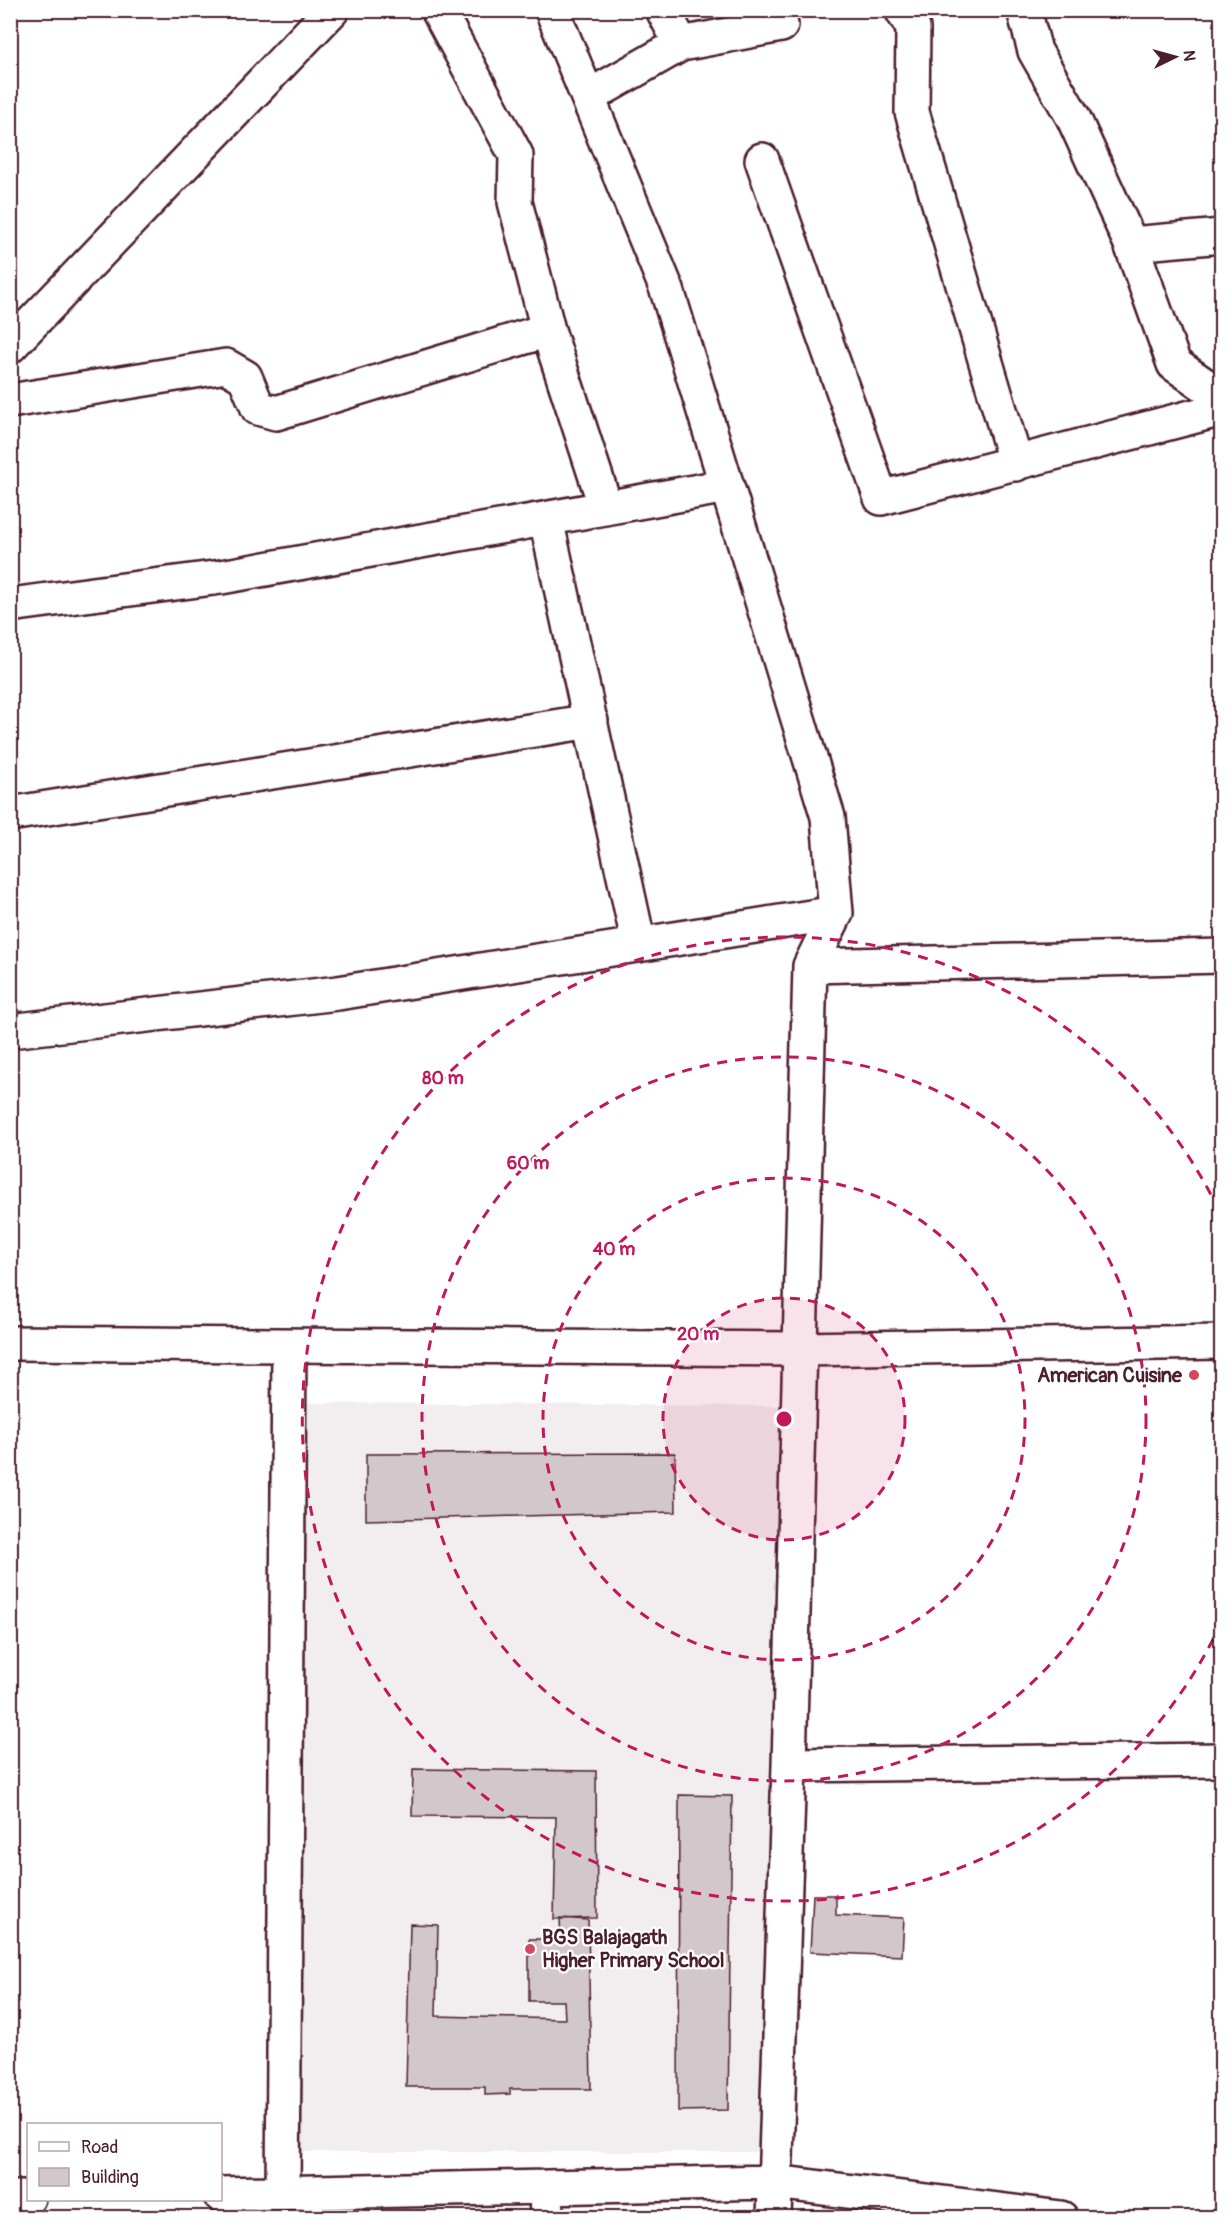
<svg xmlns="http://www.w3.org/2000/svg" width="1232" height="2228" viewBox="0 0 1232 2228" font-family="Pangolin,sans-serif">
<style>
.built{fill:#f2eeef}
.building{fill:#d2c7cb;stroke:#4a1f2b;stroke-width:1.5}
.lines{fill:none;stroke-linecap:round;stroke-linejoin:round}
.street-casing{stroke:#4a1f2b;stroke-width:38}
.secondary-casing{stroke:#4a1f2b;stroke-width:38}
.street{stroke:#fff;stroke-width:33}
.secondary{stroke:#fff;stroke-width:33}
.ring{fill:none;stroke:#c2185b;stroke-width:3;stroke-dasharray:10 8}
.poi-dot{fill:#d1495b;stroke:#fff;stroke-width:2}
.labels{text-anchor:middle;stroke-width:4.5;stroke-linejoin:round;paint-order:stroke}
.poi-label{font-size:20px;font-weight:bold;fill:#4a1f2b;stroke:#fff;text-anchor:end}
.centre{fill:#c2185b;stroke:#fff;stroke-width:3}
.ring-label{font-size:18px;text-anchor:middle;font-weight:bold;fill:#c2185b;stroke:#fff;stroke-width:4.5;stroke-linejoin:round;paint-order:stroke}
</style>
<rect width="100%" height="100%" fill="#fff"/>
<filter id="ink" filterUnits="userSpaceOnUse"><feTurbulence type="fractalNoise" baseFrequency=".0167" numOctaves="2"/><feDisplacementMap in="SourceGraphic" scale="12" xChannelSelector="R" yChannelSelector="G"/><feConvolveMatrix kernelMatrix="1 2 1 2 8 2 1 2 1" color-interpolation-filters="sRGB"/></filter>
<g filter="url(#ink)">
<!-- built -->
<path class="built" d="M306 1403 779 1406 759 2152H292Z"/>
<!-- building -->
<path class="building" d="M675 1453 676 1512 366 1520V1454Z
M413 1769 596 1771 597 1918 554 1919 556 1817 412 1816Z
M679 1795 732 1796 728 2110 678 2111Z
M813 1895H836V1915L904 1918 902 1956 810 1952Z
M560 1918 588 1920 591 2089H510V2094L485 2095V2087H406L410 1924 438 1925 436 2016 565 2019 564 2001H529V1939H561Z"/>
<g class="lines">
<!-- street casing -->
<g class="street-casing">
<path id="street" d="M438 10 516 155 515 202 548 330 606 508
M552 10 667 290 828 817 836 913 810 966 789 1765 774 2218
M663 10 681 44
M902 10 913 28 912 112 1016 464
M1024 10 1035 51 1073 117 1131 244 1174 364 1222 397
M588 97 681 44 781 25 774 10
M762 160 881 498 1222 409
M1131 244 1222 236
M10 346 332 10
M10 401 226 366 245 377 258 408 276 413 548 330
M546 519 639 945
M10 605 221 577 727 486
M10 814 591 721
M810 966 1222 956
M10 1031 338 993 836 913
M789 1765 1222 1760
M546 2187 547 2218
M283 2193 289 1346
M220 2194 775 2182 1061 2218
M10 2198H28"/>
</g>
<!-- secondary casing -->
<g class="secondary-casing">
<path id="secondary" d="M10 1343 800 1349 1222 1342"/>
</g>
<!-- street -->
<use href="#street" class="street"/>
<!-- secondary -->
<use href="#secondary" class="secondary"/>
</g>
</g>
<!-- distance rings -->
<circle cx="784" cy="1419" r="121" fill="#c2185b" fill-opacity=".12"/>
<g class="ring">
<circle cx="784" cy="1419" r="121"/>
<circle cx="784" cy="1419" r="241"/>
<circle cx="784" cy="1419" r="362"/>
<path d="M1221 1623A482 482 0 1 1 1221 1215"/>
</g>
<!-- markers -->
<g class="poi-dot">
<circle cx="1194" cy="1375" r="6"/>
<circle cx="530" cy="1949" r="6"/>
</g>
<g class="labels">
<!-- poi labels -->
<g class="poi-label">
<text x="1182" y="1382">American Cuisine</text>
<text x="542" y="1944" text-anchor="start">BGS Balajagath<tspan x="542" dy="23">Higher Primary School</tspan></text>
</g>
</g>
<circle cx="784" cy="1419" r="9" class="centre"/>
<g class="ring-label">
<text x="443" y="1084">80 m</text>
<text x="528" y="1169">60 m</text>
<text x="614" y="1255">40 m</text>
<text x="698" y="1340">20 m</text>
</g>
<!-- margin -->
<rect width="1232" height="2228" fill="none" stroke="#fff" stroke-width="36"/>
<rect x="18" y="18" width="1196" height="2192" fill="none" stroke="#4a1f2b" stroke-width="2" filter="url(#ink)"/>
<!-- legend -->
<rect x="27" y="2123" width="195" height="78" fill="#ffffff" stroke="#b7a5aa" stroke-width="1.5"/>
<rect x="39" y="2142" width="30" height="9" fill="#ffffff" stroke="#b7a5aa" stroke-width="1.5"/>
<text x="81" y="2153" font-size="18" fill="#4a1f2b">Road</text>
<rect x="39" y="2168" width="30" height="18" fill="#d2c7cb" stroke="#b7a5aa" stroke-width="1.5"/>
<text x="81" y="2183" font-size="18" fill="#4a1f2b">Building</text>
<!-- north arrow -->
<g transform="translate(1175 57) rotate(85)" stroke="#ffffff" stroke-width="4.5" paint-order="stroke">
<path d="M0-4.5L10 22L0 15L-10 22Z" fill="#4a1f2b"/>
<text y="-9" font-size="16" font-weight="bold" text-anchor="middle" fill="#4a1f2b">N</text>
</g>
</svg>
